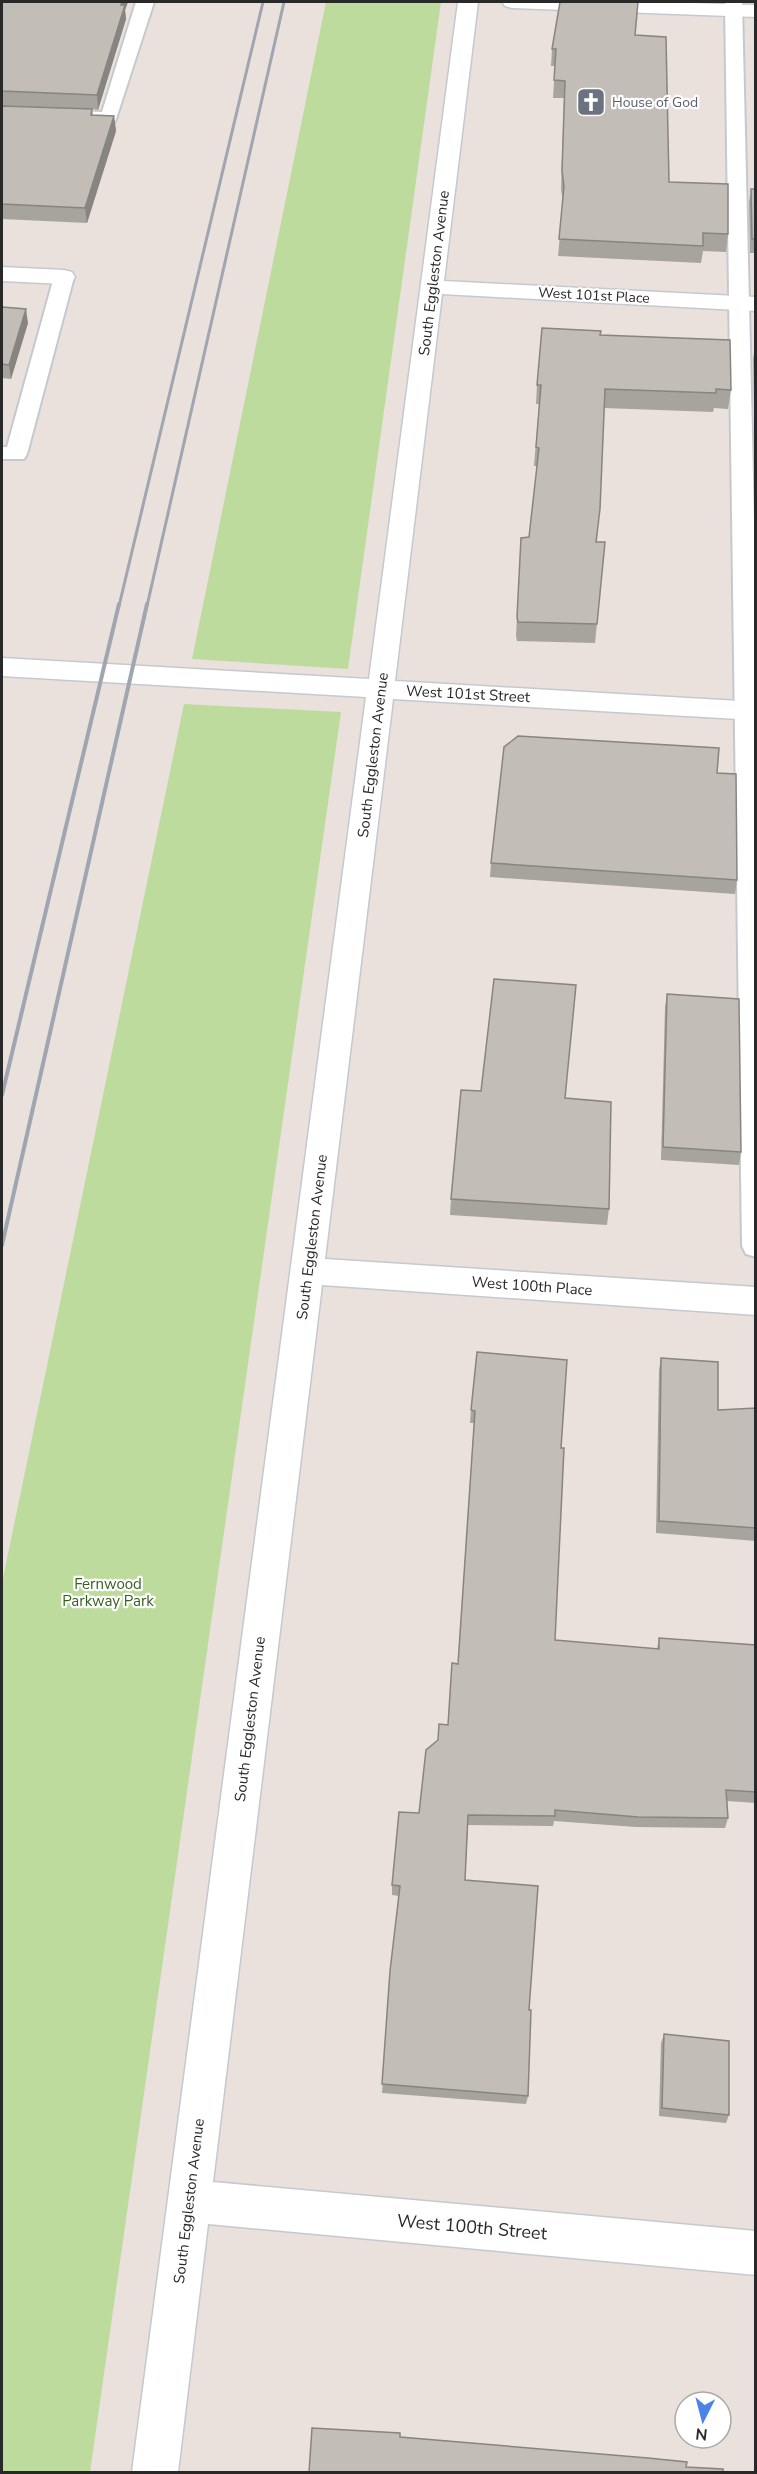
<svg xmlns="http://www.w3.org/2000/svg" width="757" height="2474" viewBox="0 0 757 2474" font-family="'Nunito Sans',sans-serif">
<style>
.green{fill:#bddb9d}
.lines{fill:none;stroke-linecap:round;stroke-linejoin:round}
.service-casing{stroke:#c4c9d1;stroke-width:4}
.minor-casing{stroke:#c4c9d1;stroke-width:3}
.service{fill:#fff;fill-rule:evenodd}
.minor{fill:#fff;fill-rule:evenodd}
.rail-far1{stroke:#9fa5b1;stroke-width:3}
.rail{stroke:#9fa5b1;stroke-width:4}
.wall{fill:#a7a39d}
.shaded-wall{fill:#888480}
.building{fill:#c2bdb7;stroke:#888480;stroke-width:1.5}
.labels{text-anchor:middle;stroke-width:4.5;stroke-linejoin:round;paint-order:stroke}
.far-worship-label{font-size:14px;fill:#5b616d;stroke:#fff;text-anchor:start}
.far-street-label{font-size:14px;fill:#292929;stroke:#fff}
.street-label{font-size:15px;fill:#292929;stroke:#fff}
.park-label{font-size:15px;fill:#385e21;stroke:#fff}
.near-street-label{font-size:18px;fill:#292929;stroke:#fff}
</style>
<rect width="100%" height="100%" fill="#eae1dc"/>
<!-- green -->
<path class="green" d="M326 2H441L348 669 192 659Z
M184 704 341 712 90 2472H2V1583Z"/>
<g class="lines">
<!-- service casing -->
<g class="service-casing">
<path id="service" d="M136 2H154L115 122 2 118V108L102 112Z
M725 2H742L756 606V1257L746 1254 742 1246Z
M64 271 71 273 74 277 27 454 24 459H2V447H7L54 277 57 273Z"/>
</g>
<!-- minor casing -->
<g class="minor-casing">
<path id="minor" d="M458 2H478L444 281 756 297V311L442 294 395 681 756 702V720L393 699 325 1259 756 1287V1315L322 1285 213 2182 756 2231V2275L208 2224 178 2472H132L366 697 2 676V658L369 679Z
M502 2H660L756 5V17L512 8 505 6Z
M2 267 64 270 72 272 75 277 72 282 64 284 2 281Z"/>
</g>
<!-- service -->
<use href="#service" class="service"/>
<!-- minor -->
<use href="#minor" class="minor"/>
<!-- rail-far1 -->
<path class="rail-far1" d="M119 606 263 2
M147 606 284 2"/>
<!-- rail -->
<path class="rail" d="M2 1095 119 604
M2 1245 147 604"/>
</g>
<!-- wall -->
<path class="wall" d="M2 2H128L125 10 126 19 98 110 92 109 93 115 114 116 116 131 87 223 2 219Z
M635 35 669 182 728 234 726 252 703 251 701 263 558 256 563 202 561 189 564 98H553L555 66H551L552 49Z
M751 189H756V253H750L749 202Z
M2 307 28 323 11 379 2 378Z
M600 335 731 390 728 409 714 408 713 412 604 408 597 542H605L595 643 517 641 516 636 521 538 529 537 537 466H534L539 404H536L537 385Z
M756 340V410H754L753 359Z
M717 773 737 880 735 894 490 877 491 863Z
M667 994 741 1152 739 1165 661 1160 665 1007Z
M451 1199 609 1209 607 1225 450 1215Z
M477 1352 561 1448 555 1640 657 1649 659 1638 756 1645V1803L727 1801 728 1818 725 1828 636 1827 554 1821 553 1826 468 1825 465 1880 529 2010 528 2096 526 2104 382 2093 399 1896 392 1895V1885L419 1813 438 1740 448 1725 458 1664 474 1423H470L471 1410Z
M661 1358 718 1410 756 1408V1541L656 1533 659 1370Z
M664 2034 729 2115 726 2123 659 2116 661 2043Z"/>
<!-- shaded-wall -->
<path class="shaded-wall" d="M122 2H128L125 10 126 19 98 110 97 95Z
M114 116 116 131 87 223 85 208Z
M26 309 28 323 11 379 9 365Z"/>
<!-- building -->
<path class="building" d="M2 2H122L121 5H125L97 95 2 91Z
M560 2H638L635 35 666 37 669 182 728 184V234L703 233V246L559 239 564 186 562 171 565 81 554 80 556 49H552Z
M2 106 92 109 91 115 114 116 85 208 2 204Z
M751 189H756V239H752Z
M2 307 26 309 9 365 2 364Z
M542 328 601 331 600 335 730 340 731 390 716 389V393L605 389 600 509 596 542H605L597 624 518 622 517 617 521 538 529 537 539 448 536 447 541 385H537Z
M518 736 719 748 717 773 736 774 737 880 491 863 504 747Z
M494 979 576 985 565 1098 611 1102 609 1209 451 1199 461 1090 481 1091Z
M667 994 739 999 741 1152 663 1147Z
M477 1352 567 1360 561 1448H564L555 1640 659 1649V1638L756 1645V1792L726 1790 728 1818 638 1817 555 1810V1816L468 1815 465 1880 538 1886 529 2010H531L528 2096 382 2084 390 1971 400 1886 392 1885 399 1812 419 1813 426 1750 438 1740 439 1724 448 1725 452 1663 458 1664 475 1411 471 1410Z
M661 1358 718 1362V1410L756 1408V1528L659 1521Z
M664 2034 729 2041V2115L662 2108Z
M312 2428 400 2433V2437L648 2458 687 2462 686 2467 723 2469V2472H309Z"/>
<!-- icons -->
<defs>
<g id="church-square" transform="scale(1.5)"><rect x="-9" y="-9" width="18" height="18" rx="4" fill="#6b7280" stroke="#fff"/><path d="M-1.2-6h2.4v3.5h3.3v2.4h-3.3V6h-2.4V-.1h-3.3v-2.4h3.3Z" fill="#fff"/></g>
</defs>
<g fill-rule="evenodd">
<use href="#church-square" x="591" y="102"/>
</g>
<g class="labels">
<!-- far-worship labels -->
<g class="far-worship-label">
<text x="612" y="107">House of God</text>
</g>
<!-- far-street labels -->
<g class="far-street-label">
<text transform="translate(594 295) rotate(3)" y="5">West 101st Place</text>
</g>
<!-- street labels -->
<g class="street-label">
<text transform="translate(434 273) rotate(-83)" y="5">South Eggleston Avenue</text>
<text transform="translate(468 694) rotate(3)" y="5">West 101st Street</text>
<text transform="translate(373 755) rotate(-83)" y="5">South Eggleston Avenue</text>
<text transform="translate(312 1237) rotate(-83)" y="5">South Eggleston Avenue</text>
<text transform="translate(532 1286) rotate(4)" y="5">West 100th Place</text>
<text transform="translate(250 1719) rotate(-83)" y="5">South Eggleston Avenue</text>
<text transform="translate(189 2201) rotate(-83)" y="5">South Eggleston Avenue</text>
</g>
<!-- park labels -->
<g class="park-label">
<text x="108" y="1589">Fernwood<tspan x="108" dy="17">Parkway Park</tspan></text>
</g>
<!-- near-street labels -->
<g class="near-street-label">
<text transform="translate(472 2227) rotate(5)" y="6">West 100th Street</text>
</g>
</g>
<!-- border -->
<rect width="757" height="2474" fill="none" stroke="#292929" stroke-width="6"/>
<!-- north arrow -->
<g transform="translate(703 2420) rotate(186)"><circle r="28" fill="#ffffff" stroke="#a9a9a9" stroke-width="1.5"/>
<path d="M0-4.5L10 22L0 15L-10 22Z" fill="#4b83e7"/>
<text y="-9" font-size="16" font-weight="bold" text-anchor="middle" fill="#292929">N</text>
</g>
</svg>
